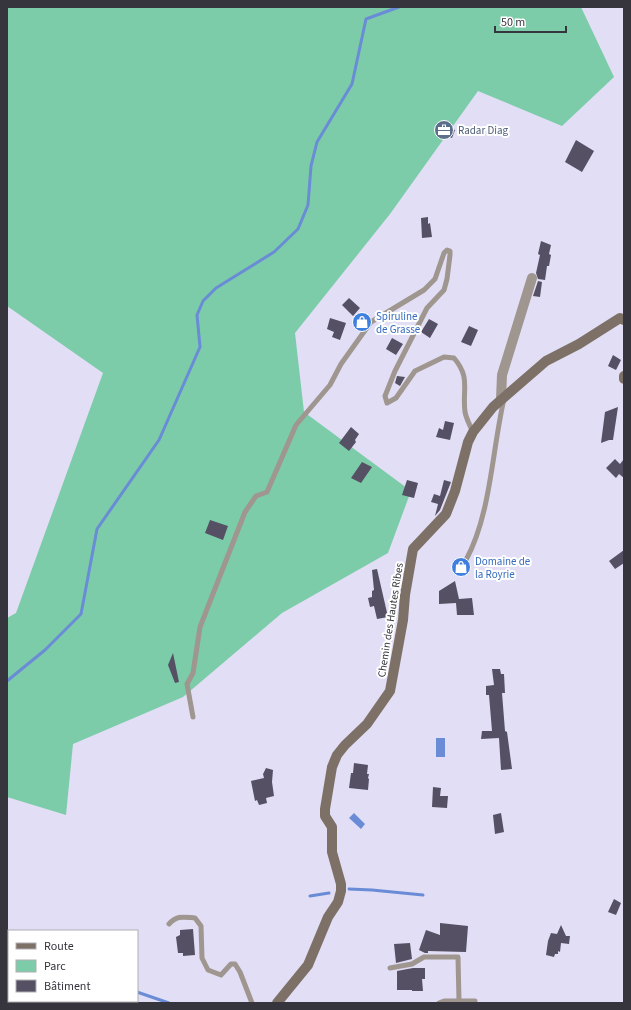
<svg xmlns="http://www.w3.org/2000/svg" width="631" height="1010" viewBox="0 0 631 1010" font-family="'Source Sans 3',sans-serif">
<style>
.green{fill:#7ccca9}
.water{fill:#6a8cd6}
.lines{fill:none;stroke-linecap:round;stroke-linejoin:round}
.stream{stroke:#6a8cd6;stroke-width:3}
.building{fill:#555063}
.lane{stroke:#9e968f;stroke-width:5}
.street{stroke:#9e968f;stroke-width:10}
.secondary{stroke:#7d7167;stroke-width:10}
.labels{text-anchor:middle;stroke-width:4;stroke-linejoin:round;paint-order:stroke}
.service-label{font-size:11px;fill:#4e5e75;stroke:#fff;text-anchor:start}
.shop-label{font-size:11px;fill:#366cbe;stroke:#fff;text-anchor:start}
.street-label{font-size:11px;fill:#36343d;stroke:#fff}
</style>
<rect width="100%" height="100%" fill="#e1def5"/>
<!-- green -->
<path class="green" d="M7 7H581L614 77 562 126 478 91 390 214 295 333 304 412 411 491 388 553 282 613 183 697 73 744 66 815 7 797V618L16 613 103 373 7 306Z"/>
<!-- water -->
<path class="water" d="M436 738H445V757H436Z
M354 813 365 824 361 829 349 818Z"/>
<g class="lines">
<!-- stream -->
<path class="stream" d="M7 681 45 650 81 614 97 529 159 440 200 347 197 315 203 301 216 288 274 252 298 229 308 205 311 166 317 142 352 84 366 19 399 7
M349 889 372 890 423 895
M310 896 329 893
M7 940 9 941
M137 992 169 1003"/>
</g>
<!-- building -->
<path class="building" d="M439 124 444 126V124L451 126V128L455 130 452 138 436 132Z
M576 140 594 151 582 172 565 162Z
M428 217V224L430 223 432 237 422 238 421 218Z
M541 241 551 245 549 254 551 255 549 266H547L545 280 538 279 536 273 540 255 538 254Z
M538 281 542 282 540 297 533 296Z
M349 298 360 308 353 316 342 305Z
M330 318 346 323 340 340 332 337 334 332 327 329Z
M429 319 438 324 430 338 421 332Z
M469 326 478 330 471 346 461 342Z
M392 338 403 344 396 355 386 349Z
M613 355 621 360 616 370 608 366Z
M397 376 405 377 400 386 395 383Z
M618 407 613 440H609L601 443 605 412Z
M445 421 454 423 450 440 436 437 439 428 443 430Z
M351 427 359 434 355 440 356 442 349 451 339 443Z
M615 459 620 464 624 459V478L619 474 616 478 606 468Z
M362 462 372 467 361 483 351 478Z
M407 480 418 483 414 498 402 495Z
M444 480 451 482 440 510 435 516 438 504 431 502 434 494 440 496Z
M210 520 228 526 223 540 205 533Z
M624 550V563L615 569 609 561Z
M377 569 388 617 377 619 374 606 370 607 368 598 372 597V591L374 590 372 570Z
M455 581 459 599 472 598 474 615H457L456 603 439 604V591Z
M173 653 179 682 175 683 168 665Z
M492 669H500L501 674H504L505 693H502L505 731 507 732 512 769 501 770 499 738 481 739 482 731H492L489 695H486V686L494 685Z
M354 763 368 765 367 774H369L368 778 369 779 368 790 349 788 351 773H353Z
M266 768 273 770 272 782 274 796 266 798 267 803 259 805 257 800 255 801 251 781 264 778 263 774Z
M433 787 441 788 440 796H448L447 808 432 807Z
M501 813 504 832 495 834 493 815Z
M614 899 621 903 616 915 608 912Z
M440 923 468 926 466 952 428 951V953H425L419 950 426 930 440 935Z
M561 925 566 936H570L569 944 561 943 560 952 558 951V954H555L554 957 546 955 548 941 551 933 557 934Z
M193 929 195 955 183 956V953H178L176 937 180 935V930Z
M410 943 412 959 396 963 394 944Z
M413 968H425V979H422L423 991H412V990H397V971Z"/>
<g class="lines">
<!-- lane -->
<path class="lane" d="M466 560C491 514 492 450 504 399
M193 717 187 684 193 673 200 627 245 512 256 496 267 492 296 425 330 385 341 364 371 322 424 290 435 279 444 253 447 250 450 251V255L447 279 444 290 427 308 395 371 385 396 387 403 396 398 415 371 444 357 454 358C471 378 462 389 465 412 466 418 470 426 473 432
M169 924C177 915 183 917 195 918L201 926 202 958 208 970 221 975 231 964H235L240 972 252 1003
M390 968 412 964 424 957H458L459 1001
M439 1003 444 1001H475"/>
<!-- street -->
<path class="street" d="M501 399 502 375 532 278"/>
<!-- secondary -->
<path class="secondary" d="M624 376V379
M277 1003 308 965 328 917 338 902 341 891V884L332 852V827L325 816V809L332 767 337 755 345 745 367 724 390 691 403 620 405 595 413 549 446 514 455 491 468 442 473 432 493 407 546 361 579 344 620 318 624 320"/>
</g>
<!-- icons -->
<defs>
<g id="office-disc" transform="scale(1)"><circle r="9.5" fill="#5c6f8a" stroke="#fff"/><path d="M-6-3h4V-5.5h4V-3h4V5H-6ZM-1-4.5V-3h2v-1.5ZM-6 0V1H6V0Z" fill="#fff"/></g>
<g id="shop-disc" transform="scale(1)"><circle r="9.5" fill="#3f7fe0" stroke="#fff"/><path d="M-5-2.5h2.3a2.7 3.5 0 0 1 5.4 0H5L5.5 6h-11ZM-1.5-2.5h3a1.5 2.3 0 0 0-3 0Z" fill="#fff"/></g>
</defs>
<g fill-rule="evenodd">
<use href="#office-disc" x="444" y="130"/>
<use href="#shop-disc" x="362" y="322"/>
<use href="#shop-disc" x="461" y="567"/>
</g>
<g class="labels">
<!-- service labels -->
<g class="service-label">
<text x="458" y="134">Radar Diag</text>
</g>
<!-- shop labels -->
<g class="shop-label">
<text x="376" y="320">Spiruline<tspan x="376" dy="13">de Grasse</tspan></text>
<text x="475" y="565">Domaine de<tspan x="475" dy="13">la Royrie</tspan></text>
</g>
<!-- street labels -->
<g class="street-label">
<text transform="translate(390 620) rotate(-81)" y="4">Chemin des Hautes Ribes</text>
</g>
</g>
<!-- border -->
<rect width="631" height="1010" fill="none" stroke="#36343d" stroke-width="16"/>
<!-- legend -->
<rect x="8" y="930" width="130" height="72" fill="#ffffff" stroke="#afaeb1"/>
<rect x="16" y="943" width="20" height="6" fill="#7d7167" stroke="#afaeb1"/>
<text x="44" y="950" font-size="12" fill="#36343d">Route</text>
<rect x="16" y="960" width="20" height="12" fill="#7ccca9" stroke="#afaeb1"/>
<text x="44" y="970" font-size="12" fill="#36343d">Parc</text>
<rect x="16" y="980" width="20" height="12" fill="#555063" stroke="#afaeb1"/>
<text x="44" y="990" font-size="12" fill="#36343d">Bâtiment</text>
<!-- scale -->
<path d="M495 26v6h71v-6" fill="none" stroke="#36343d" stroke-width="2"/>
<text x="501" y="26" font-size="12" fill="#36343d" stroke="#ffffff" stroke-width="3" paint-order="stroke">50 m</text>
</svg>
